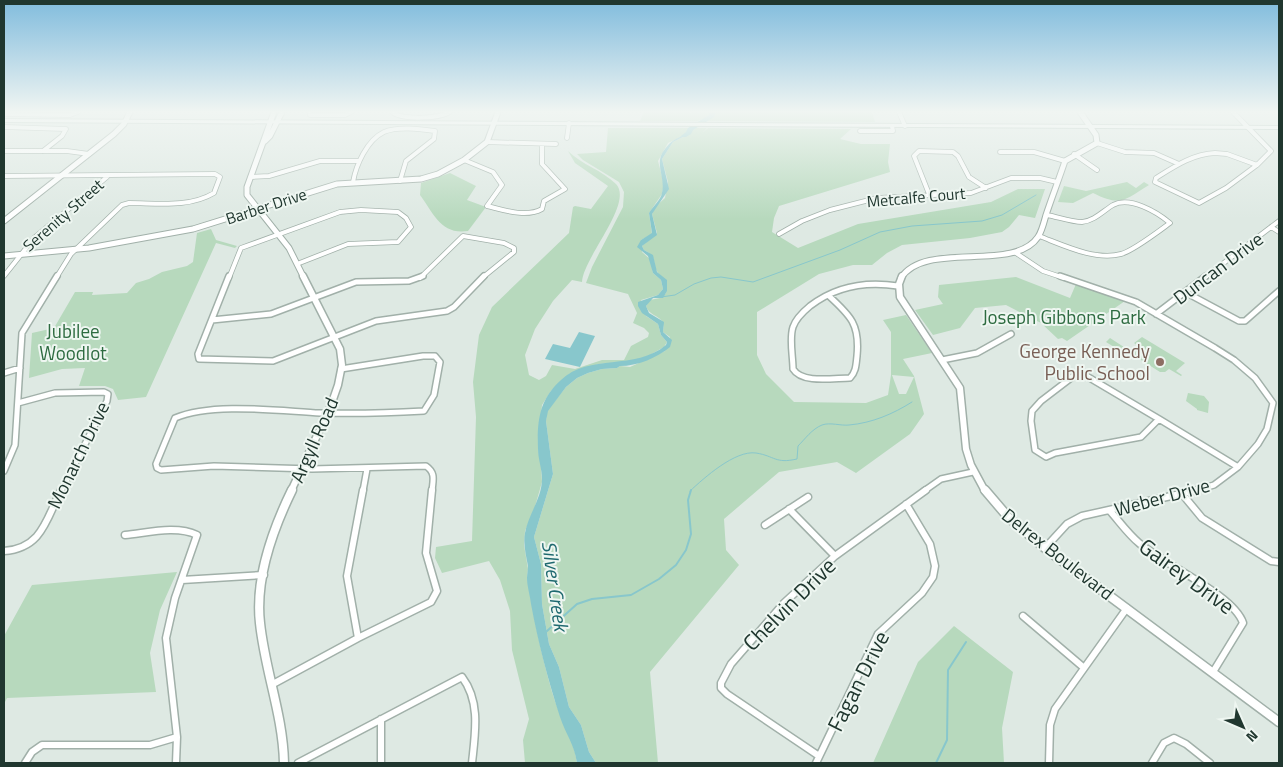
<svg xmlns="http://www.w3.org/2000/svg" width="1283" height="767" viewBox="0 0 1283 767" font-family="'Titillium Web',sans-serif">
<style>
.green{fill:#b7d9bd;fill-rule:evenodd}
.water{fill:#88c7cc}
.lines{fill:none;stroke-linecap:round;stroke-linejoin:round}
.stream-far1{stroke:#88c7cc;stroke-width:1}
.stream{stroke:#88c7cc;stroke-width:2}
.river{fill:#88c7cc;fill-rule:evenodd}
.minor-far2-casing{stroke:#a1b0a9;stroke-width:5.5}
.minor-far1-casing{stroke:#a1b0a9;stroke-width:8}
.minor-casing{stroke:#a1b0a9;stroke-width:9}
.tertiary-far2-casing{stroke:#a1b0a9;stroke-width:7}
.tertiary-far1-casing{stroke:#a1b0a9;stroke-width:9}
.tertiary-casing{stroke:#a1b0a9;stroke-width:11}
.secondary-casing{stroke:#9eb4aa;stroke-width:2}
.minor-far2{stroke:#fff;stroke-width:4}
.minor-far1{stroke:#fff;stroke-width:5}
.minor{stroke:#fff;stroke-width:6}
.tertiary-far2{stroke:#fff;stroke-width:5}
.tertiary-far1{stroke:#fff;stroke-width:6}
.tertiary{stroke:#fff;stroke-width:8}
.secondary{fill:#fff;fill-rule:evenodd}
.education-dot{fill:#8d6e63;stroke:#eef6f1;stroke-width:2}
.labels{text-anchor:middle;stroke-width:4;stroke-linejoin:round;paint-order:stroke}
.far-street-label{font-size:16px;fill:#20372f;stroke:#eef6f1}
.street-label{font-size:19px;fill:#20372f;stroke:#eef6f1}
.park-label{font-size:19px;fill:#2d6b40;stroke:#eef6f1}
.education-label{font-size:19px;fill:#785e54;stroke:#eef6f1;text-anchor:end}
.water-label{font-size:20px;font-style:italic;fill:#1e696f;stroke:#eef6f1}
.near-street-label{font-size:22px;fill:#20372f;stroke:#eef6f1}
</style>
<rect width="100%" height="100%" fill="#dee9e3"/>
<!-- green -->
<path class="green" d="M644 112H688L687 113 712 112 710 117 698 121H640Z
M715 112H872L875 122 702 121 710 118Z
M608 128H688L687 134 668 143 658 161 664 184 662 194 649 213 652 234 641 240 642 252 651 260 653 273 661 280 663 289 658 295 641 300 646 316 658 324 661 335 667 342 664 347 648 356 628 362 599 364 569 374 551 391 542 405 538 450 541 465 542 482 534 510 525 531 524 545 528 569 527 576C533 615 541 653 552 692 559 716 574 738 577 763H525L523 740 529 719 512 650 510 611 500 580 489 561 442 573 435 558 436 547 472 541 476 417 473 382 479 335 492 307 569 233 573 207 575 206 591 209 608 186 575 163 568 151C582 165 602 170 616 184 634 203 583 258 582 282L572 280 553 301 535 329 525 355 529 375 539 380 546 376 552 365 575 369 602 360H624L631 346 648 337 649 333 644 328 633 323 637 313 628 294 586 283 592 267 623 207 624 192 619 182 583 160 577 154 606 152Z
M692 128H707L703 132 708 128 851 129 840 139 861 144H890L888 162 890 172 779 206 774 218 772 232 798 248 858 224 991 202 1018 189H1045L1035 218 1019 215 1009 227 1002 232 970 238 902 245 887 253 872 265H853L819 274 757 312V355L766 374 794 402 866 403 888 395 891 375V332L883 320 906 315 932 353 903 359 914 376 924 414 910 434 856 473 837 462 779 472 724 519 726 550 739 565 650 672 658 763H596L589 752 581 725 569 707 559 667 549 644 542 604 541 564 534 537 553 474 546 421 547 411 566 387 577 378 588 373 602 369 617 368 620 366 630 367 665 351 670 337 663 332C663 330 664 327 663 324 662 316 649 316 646 306L650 300 660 298 666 293 667 284C665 279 663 278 659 274 651 265 659 257 644 250L642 246 657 233 652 214 655 207 665 198 668 182 662 159 673 142 689 134ZM892 375 914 377 906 394H899Z
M450 173 476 186 467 200 486 207 468 231C441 235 434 214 420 195L421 183Z
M1127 182 1136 188 1144 182 1149 185C1125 200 1121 207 1093 193L1073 203 1058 202 1064 186 1086 191Z
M211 229 216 240 237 246 235 248 216 243 146 397 118 400 113 389 105 386H79L85 368 62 369 29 378 32 333 54 328 75 292H93L92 295 127 293 136 283 149 279 162 272 187 266 193 262 197 233Z
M1016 277 1070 298 1076 284 1125 301 1067 341 1062 338 1058 339 1041 323 1006 305 975 308 960 328 933 335 915 310 943 304 938 297 939 285Z
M1142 337 1185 363 1176 371 1182 375 1181 376 1169 369 1165 372H1160L1130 353 1127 355 1106 342 1110 338 1130 351 1137 345 1134 343Z
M1188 393 1204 396 1209 402 1208 413 1197 410V409L1186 401Z
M177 572 160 610 150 653 156 692 7 698 4 704V636L32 585Z
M954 626 1013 672 1002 728 1004 763H873L918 662Z"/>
<!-- water -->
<path class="water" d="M688 128H692L691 133 673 142 662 159 669 189 652 214 657 235 642 246 644 250 653 255 657 272 667 280V291L663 298H653L646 306 649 313 664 322 663 332 672 340 670 347C657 358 637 366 620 366L617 368 602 369 588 373 577 378 566 387 548 411 546 421 553 474 534 537 541 564 542 604 549 644 559 667 569 707 581 725 589 752 596 763H577C574 743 566 735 560 717 548 680 538 642 531 604 530 595 527 586 527 578 527 574 528 570 528 566 526 555 523 544 525 533 528 515 542 498 542 479 542 469 538 459 538 449 537 421 539 400 561 380 589 353 635 371 666 345L667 342 661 335 658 324 642 313 638 306V302L658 295 663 289 661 280 653 273 648 256 637 247 641 240 652 233 649 213C653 206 661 200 662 193 666 177 653 163 665 149 671 141 676 138 687 134Z
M579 332 595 336 580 367 545 359 553 344 570 348Z"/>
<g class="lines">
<!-- stream-far1 -->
<path class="stream-far1" d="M661 297 675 295 694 284 711 278 721 277 753 282 840 250 880 232 912 226 982 221 1002 215 1036 195
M690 491C704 478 735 450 756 453 775 456 775 464 797 459L798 446C805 439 812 429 822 425 830 422 841 426 849 425 872 423 893 414 912 402"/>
<!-- stream -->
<path class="stream" d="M547 631 577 604 592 599 631 595 659 579 676 565 686 550 691 534 688 500 691 490
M936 763 947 740 948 670 966 642"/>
<!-- river -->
<path class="river" d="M710 112H716L714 117 693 130 691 134 686 137H682L681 136 686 132 688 128 709 115Z"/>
<!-- minor-far2 casing -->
<g class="minor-far2-casing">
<path id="minor-far2" d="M310 112V115H345L351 112
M392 112C402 120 438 119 450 112
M899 112 905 126
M1233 112 1271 151 1257 165
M4 114 70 115 78 112
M4 127 66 129 62 136 43 151
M860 131H893L892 126
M567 138 569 123
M487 142 556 144
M1097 143 1125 152 1154 153 1179 164
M4 151H67L89 154
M1000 152H1034L1065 161
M1215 153 1227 154 1257 165 1226 188 1199 203 1155 182 1156 178C1175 166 1193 154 1215 153Z
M1074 154 1097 170
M464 160 493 172 502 185 487 206C504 210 526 218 542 209L544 201 565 189 542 164V144
M4 176 215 174 220 177 214 193C189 208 157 203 129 203L122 205 71 254 56 278
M251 177 269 176 320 161H359
M353 182C356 165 367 140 384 132 398 126 420 129 435 131L434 139 406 161 400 181
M929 194 914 156 919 151 953 152 958 156 969 177 986 188
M1271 227 1279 232
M779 234 802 221 830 210 877 198 971 193 1011 178H1040L1057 182
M1039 236C1063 245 1095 261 1121 254 1133 251 1159 231 1170 223 1157 212 1130 196 1113 205 1103 211 1094 221 1082 222 1071 222 1058 217 1047 215
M1016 253 1043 271 1064 278
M4 276 35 237 107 177
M229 278 241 248 340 212 361 210 398 212 406 218 411 227 398 242 348 244 297 264
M420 278 463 236 504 243 514 248V252L482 278
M1204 278 1279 221"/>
</g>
<!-- minor-far1 casing -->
<g class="minor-far1-casing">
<path id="minor-far1" d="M229 276 198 354 199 359 273 361 376 321 447 311 454 307 484 276
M1060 276 1136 302 1215 348 1234 360 1255 378 1273 403 1267 429 1258 444 1238 467 1214 485 1194 491
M1185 292 1239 321H1245L1279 291
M829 296C851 316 860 325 857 356 856 365 856 372 850 378 834 378 802 384 793 369 793 356 789 339 793 327 796 318 804 311 810 306 836 286 866 281 898 286
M1156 314 1206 276
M212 320 271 314 356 282 409 281 423 276
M942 360 977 353 1011 334
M341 369 423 356H435L440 362 434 395 424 411C389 413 355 414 320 413 279 411 213 402 175 418L156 464 157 468 161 470 214 466 312 469 426 466C436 473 433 480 432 491
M4 373 20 368
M1083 374 1159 419 1141 437 1055 453 1046 457 1035 450 1031 421 1032 411 1041 401 1075 375Z
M18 403 55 393 104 392 108 394 107 401 61 491
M1159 419 1238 467
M4 471 15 445 22 333 57 276
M363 491 367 469
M924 491 941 479 973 472"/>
</g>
<!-- minor casing -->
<g class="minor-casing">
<path id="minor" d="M1183 495 1202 518 1271 561 1279 562
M789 509 835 556
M1110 511C1119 521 1128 534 1139 543 1163 564 1234 595 1243 623L1213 672
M765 525 808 497
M125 535C147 533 176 525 197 535L175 598 166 638 177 737 176 763
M1045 548 1067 524 1082 516 1198 490
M4 551C42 548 46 520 61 490
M182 580 264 575
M1023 616 1083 667
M358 638 347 576 363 490
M273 684 358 638 431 602 437 591 426 553 432 490
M381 719V763
M819 756 727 694 721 688V683L731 664 784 603 835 556 926 490
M25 763 32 752 42 745H150L177 737
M298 763 462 677C481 702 475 734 472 763
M816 763 878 634 922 593 933 577 935 566 930 544 906 504
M1049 763 1050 725 1055 709 1127 608
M1152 763 1164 743 1174 738 1186 744 1210 763"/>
</g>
<!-- tertiary-far2 casing -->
<g class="tertiary-far2-casing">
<path id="tertiary-far2" d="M274 112 247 187V195L289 248 304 278
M265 141 270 136 282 112
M4 221 114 134 124 124 130 112
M4 256 89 248 193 229 337 184 421 179 438 174 464 160 487 142 498 112
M901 278C925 240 1014 273 1038 237 1042 231 1044 222 1046 215 1052 197 1059 179 1065 161L1097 143 1096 135 1080 112"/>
</g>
<!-- tertiary-far1 casing -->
<g class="tertiary-far1-casing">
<path id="tertiary-far1" d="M902 276 899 284 900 297 960 388 966 449 971 465 985 491
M291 491 330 408 338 385 342 365 340 349 303 276"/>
</g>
<!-- tertiary casing -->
<g class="tertiary-casing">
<path id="tertiary" d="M985 490 1008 517 1045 548 1279 722
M284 763C283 715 265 671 260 623 255 580 273 529 292 490"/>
</g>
<!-- secondary casing -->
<g class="secondary-casing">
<path id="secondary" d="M4 119 1279 126V129L4 122Z"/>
</g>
<!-- minor-far2 -->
<use href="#minor-far2" class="minor-far2"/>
<!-- minor-far1 -->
<use href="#minor-far1" class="minor-far1"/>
<!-- minor -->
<use href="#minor" class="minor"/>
<!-- tertiary-far2 -->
<use href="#tertiary-far2" class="tertiary-far2"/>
<!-- tertiary-far1 -->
<use href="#tertiary-far1" class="tertiary-far1"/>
<!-- tertiary -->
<use href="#tertiary" class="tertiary"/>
<!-- secondary -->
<use href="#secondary" class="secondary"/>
</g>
<!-- sky -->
<linearGradient id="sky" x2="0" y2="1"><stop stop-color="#81bcdd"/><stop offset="0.51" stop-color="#f0f5f2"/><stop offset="1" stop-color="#f0f5f2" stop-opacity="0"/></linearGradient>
<rect width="1283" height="219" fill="url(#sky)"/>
<!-- markers -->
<circle class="education-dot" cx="1160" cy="362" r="5"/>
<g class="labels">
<!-- far-street labels -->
<g class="far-street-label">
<text transform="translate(916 197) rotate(-5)" y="6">Metcalfe Court</text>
<text transform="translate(266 206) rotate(-18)" y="6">Barber Drive</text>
<text transform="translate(63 215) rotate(-41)" y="6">Serenity Street</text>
</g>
<!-- street labels -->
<g class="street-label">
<text transform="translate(1218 268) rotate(-37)" y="7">Duncan Drive</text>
<text transform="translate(314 440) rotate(-66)" y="7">Argyll Road</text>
<text transform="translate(78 455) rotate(-64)" y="7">Monarch Drive</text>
<text transform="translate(1162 497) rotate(-15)" y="7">Weber Drive</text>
<text transform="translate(1058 554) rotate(38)" y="7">Delrex Boulevard</text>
</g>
<!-- park labels -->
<g class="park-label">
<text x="1064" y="324">Joseph Gibbons Park</text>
<text x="73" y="338">Jubilee<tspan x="73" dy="22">Woodlot</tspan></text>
</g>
<!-- education labels -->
<g class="education-label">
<text x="1150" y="358">George Kennedy<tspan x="1150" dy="22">Public School</tspan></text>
</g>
<!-- water labels -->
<g class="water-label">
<text transform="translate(555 586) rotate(82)" y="7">Silver Creek</text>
</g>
<!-- near-street labels -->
<g class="near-street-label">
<text transform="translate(1187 576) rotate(36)" y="8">Gairey Drive</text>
<text transform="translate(789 604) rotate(-45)" y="8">Chelvin Drive</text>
<text transform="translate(858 681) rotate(-63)" y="8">Fagan Drive</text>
</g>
</g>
<!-- border -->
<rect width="1283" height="767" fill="none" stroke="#20372f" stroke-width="10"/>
<!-- north arrow -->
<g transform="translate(1243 727) rotate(135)" stroke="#eef6f1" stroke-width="4" paint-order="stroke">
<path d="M0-4L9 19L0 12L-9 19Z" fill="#20372f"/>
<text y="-8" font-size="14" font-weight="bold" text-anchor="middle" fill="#20372f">N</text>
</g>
</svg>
